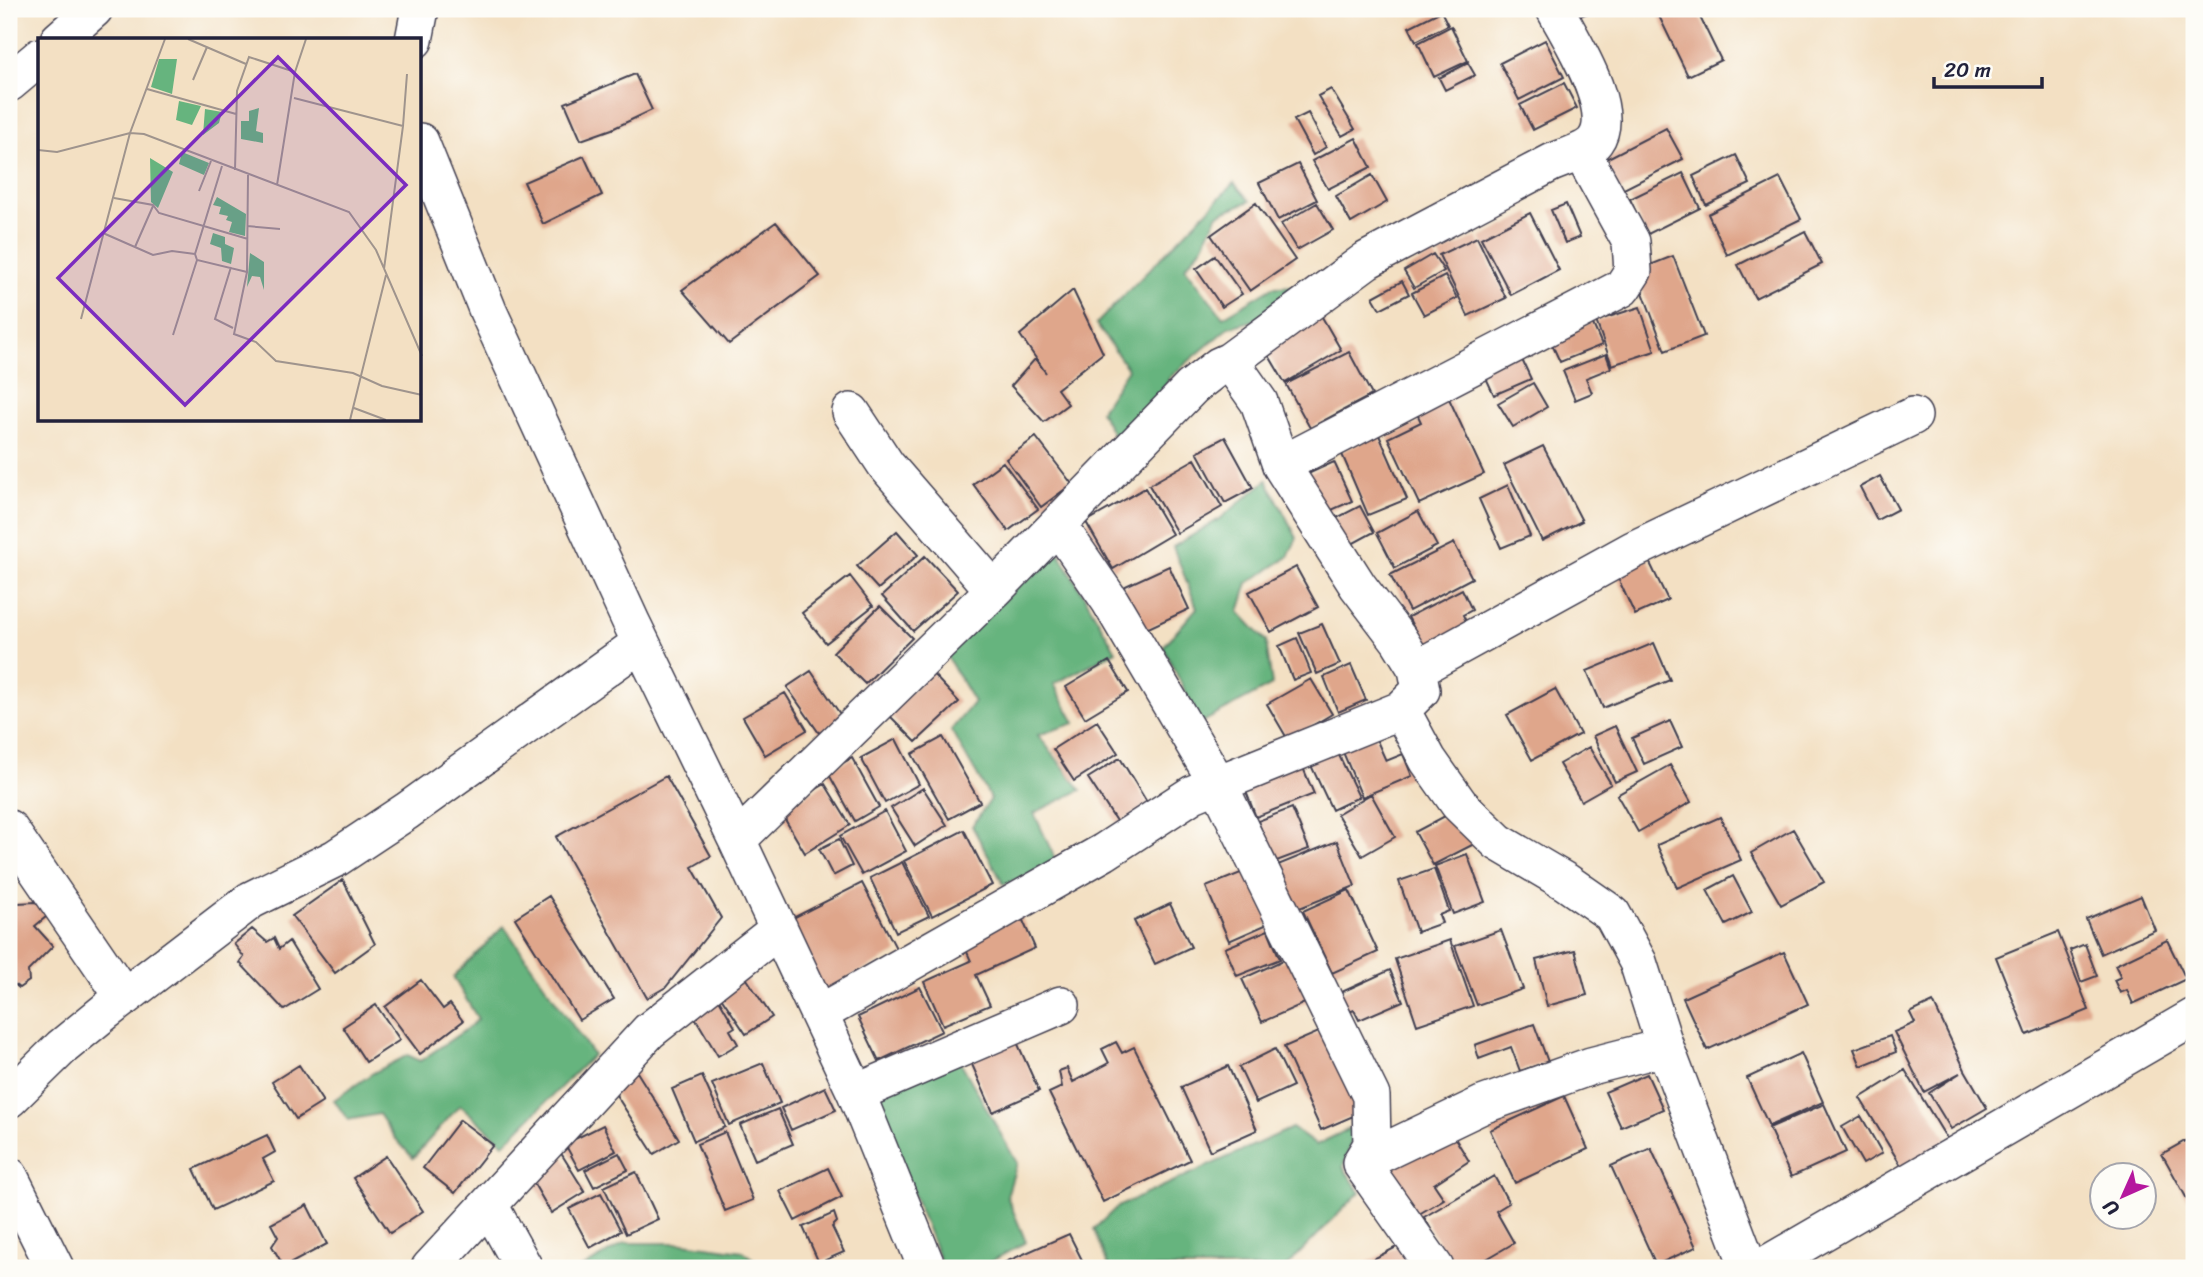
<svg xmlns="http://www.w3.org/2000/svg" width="2203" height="1277" viewBox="0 0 2203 1277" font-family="Sriracha,sans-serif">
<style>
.forest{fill:#66b47e;stroke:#446b5c;stroke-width:2}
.building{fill:#dfa68b}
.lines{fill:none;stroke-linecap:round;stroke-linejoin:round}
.street-casing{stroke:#413e4f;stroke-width:40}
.street{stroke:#fff;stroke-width:37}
.inset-road{fill:none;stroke:#9f948d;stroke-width:2}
.view{fill:#7b2cbf;fill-opacity:0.15;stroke:#7b2cbf;stroke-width:3.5}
.inset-edge{fill:none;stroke:#22223b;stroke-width:3.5}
</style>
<rect width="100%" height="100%" fill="#fdfcf7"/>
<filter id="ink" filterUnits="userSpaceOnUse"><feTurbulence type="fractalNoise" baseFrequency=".0143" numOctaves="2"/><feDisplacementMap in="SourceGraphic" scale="14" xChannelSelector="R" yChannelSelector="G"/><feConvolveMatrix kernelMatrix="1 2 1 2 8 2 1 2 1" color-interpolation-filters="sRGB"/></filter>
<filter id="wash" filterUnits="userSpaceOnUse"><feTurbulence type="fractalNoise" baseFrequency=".00686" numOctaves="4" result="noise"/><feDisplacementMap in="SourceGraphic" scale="28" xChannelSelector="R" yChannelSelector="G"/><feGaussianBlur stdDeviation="1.57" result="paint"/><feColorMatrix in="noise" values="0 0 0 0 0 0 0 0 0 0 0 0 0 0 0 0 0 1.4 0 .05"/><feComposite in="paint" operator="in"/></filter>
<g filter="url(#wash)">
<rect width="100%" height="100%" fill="#f3e0c3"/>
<!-- forest -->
<path class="forest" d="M1234 183 1250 201 1218 214 1202 247 1185 267 1223 317 1273 287 1302 286 1271 316 1229 327 1169 378 1155 411 1116 439 1100 411 1128 369 1096 324Z
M1267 480 1297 538 1288 557 1248 583 1239 612 1266 641 1272 685 1201 723 1163 647 1197 608 1173 547 1221 518Z
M1057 549 1116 651 1054 684 1075 723 1038 735 1081 790 1034 813 1058 865 1004 885 972 826 991 799 951 730 974 702 946 655Z
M504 926 593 1055 504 1144 460 1105 413 1158 395 1138 379 1114 348 1120 334 1100 373 1073 408 1055 420 1061 468 1028 478 1019 453 977Z
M960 1061 1017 1163 1007 1196 1026 1242 979 1268H943L874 1096Z
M1357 1125 1343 1167 1360 1192 1285 1268H1109L1094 1229 1117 1207 1292 1128 1316 1145Z
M625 1243H684L743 1251 765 1267 582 1268Z"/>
<g id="blocks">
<!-- building -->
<path class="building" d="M1562 9H1586L1588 13 1567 21Z
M1670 9H1696L1721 60 1688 76 1658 14Z
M1441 11 1448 25 1416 41 1409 27Z
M1451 26 1468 61 1434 77 1418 43Z
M1545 40 1564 77 1519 100 1500 63Z
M1468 63 1475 75 1445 90 1439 78Z
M635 74 652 110 612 129 581 140 565 103Z
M1564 83 1577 108 1533 130 1520 105Z
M1331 89 1355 129 1342 136 1318 96Z
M1308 113 1326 147 1313 155 1294 120Z
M1666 128 1683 159 1620 191 1604 160Z
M1356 138 1371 167 1328 189 1312 161Z
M1736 155 1750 184 1706 205 1693 176Z
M584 156 602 195 543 224 524 182Z
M1298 164 1317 200 1278 220 1259 183Z
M1683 173 1700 208 1646 235 1630 199Z
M1372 175 1387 202 1351 223 1336 196Z
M1780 178 1801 219 1727 255 1708 214Z
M1256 203 1295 260 1250 291 1211 235Z
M1317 203 1333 230 1297 250 1281 224Z
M1566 204 1580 237 1565 243 1551 210Z
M1530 213 1559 270 1511 295 1481 238Z
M776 222 820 276 729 344 682 290Z
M1805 231 1822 264 1755 298 1738 265Z
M1477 237 1506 298 1468 316 1439 255Z
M1433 254 1444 271 1414 288 1404 271Z
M1215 256 1242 294 1222 307 1196 269Z
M1673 256 1704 336 1665 351 1635 271Z
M1445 276 1457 298 1424 315 1412 293Z
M1402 281 1409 294 1380 309 1373 297Z
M1073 290 1103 353 1057 389 1068 404 1044 422 1011 386 1035 359 1046 373 1020 335Z
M1640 307 1655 351 1612 365 1596 321Z
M1318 310 1341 350 1285 383 1261 342Z
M1592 322 1602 345 1560 362 1550 340Z
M1517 349 1531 379 1494 395 1480 365Z
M1349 352 1372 395 1310 428 1286 384Z
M1606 354 1611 368 1586 378 1592 393 1575 400 1563 371Z
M1533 383 1547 407 1513 427 1498 403Z
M1445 390 1484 474 1419 504 1388 438 1421 422 1413 405Z
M1379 435 1407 499 1368 515 1341 452Z
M1036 437 1072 484 1041 507 1006 459Z
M1225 437 1253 488 1225 503 1197 452Z
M1543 446 1582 521 1542 541 1504 465Z
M1195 459 1222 507 1177 533 1149 485Z
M1003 462 1038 509 1008 531 973 484Z
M1334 462 1352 501 1318 516 1299 478Z
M1880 476 1898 509 1877 520 1860 487Z
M1508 485 1530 536 1501 548 1479 499Z
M1145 488 1172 534 1113 569 1086 522Z
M1360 506 1374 532 1341 550 1327 523Z
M1418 511 1437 546 1395 568 1377 533Z
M897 531 918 555 878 589 857 566Z
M1454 543 1472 578 1409 611 1390 575Z
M925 556 958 591 913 631 882 596Z
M1648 559 1668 600 1635 615 1616 574Z
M1169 566 1189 609 1140 632 1119 589Z
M1296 567 1318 607 1271 632 1249 592Z
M850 576 873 606 826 643 802 613Z
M1462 589 1472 610 1463 615 1469 628 1426 651 1408 617Z
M880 606 912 638 865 684 833 652Z
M1322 624 1340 664 1317 674 1299 633Z
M1297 638 1311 673 1293 680 1279 646Z
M1654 643 1670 680 1603 708 1587 671Z
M1109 661 1128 692 1085 718 1066 687Z
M1351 665 1366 700 1338 712 1324 677Z
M811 671 842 717 819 733 787 687Z
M931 672 959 702 916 742 888 714Z
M1311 679 1332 714 1288 740 1267 704Z
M1555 689 1580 734 1532 760 1507 715Z
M785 693 807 730 765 755 743 717Z
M1097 721 1118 753 1074 781 1053 749Z
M1670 721 1682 747 1644 764 1632 738Z
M1615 726 1637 772 1615 782 1593 736Z
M1373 732 1386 761 1403 754 1412 776 1362 797 1340 745Z
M943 737 980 802 949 819 912 754Z
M896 739 919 784 885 803 861 758Z
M1589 747 1611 784 1581 801 1559 764Z
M1336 749 1359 797 1332 810 1309 761Z
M852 758 879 807 855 821 827 771Z
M1120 758 1148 804 1118 824 1088 778Z
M1299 758 1314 794 1256 817 1242 781Z
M1670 765 1691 802 1638 832 1617 795Z
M666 776 711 856 692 867 721 918 666 987 647 998 556 837Z
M825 784 850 825 805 853 780 811Z
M923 788 947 825 915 846 891 808Z
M1371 794 1395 837 1362 856 1337 814Z
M1292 808 1309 849 1274 862 1258 821Z
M1460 808 1478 842 1433 865 1415 832Z
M885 811 906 851 862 875 840 836Z
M1720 817 1741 860 1677 888 1657 845Z
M1793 829 1824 882 1781 905 1751 853Z
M964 830 992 885 932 916 904 861Z
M839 839 852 866 833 876 819 849Z
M1337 841 1355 886 1292 911 1273 867Z
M1467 854 1485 902 1453 914 1435 866Z
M902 862 929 916 896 932 870 878Z
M1434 869 1449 911 1439 915 1442 923 1417 932 1399 881Z
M1248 870 1270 923 1229 941 1206 887Z
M1733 876 1752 912 1726 925 1707 890Z
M343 880 375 944 335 973 292 916Z
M862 883 898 952 823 991 787 921Z
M1349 890 1378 952 1332 973 1303 911Z
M549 896 614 999 579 1020 515 918Z
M2141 896 2155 930 2101 954 2086 919Z
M36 902 47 916 35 926 53 946 28 971 29 981 19 988 9 980V909L17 903Z
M1170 904 1191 947 1155 964 1134 921Z
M1021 916 1035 948 976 975 990 1005 943 1025 924 982 971 961 963 943Z
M252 929 267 942 274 938 279 949 289 941 318 989 284 1010 240 963 244 957 234 944Z
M1268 930 1280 959 1237 976 1225 948Z
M1501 930 1523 989 1477 1005 1455 946Z
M2058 932 2089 1010 2027 1035 1996 957Z
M1450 940 1473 1006 1417 1025 1395 959Z
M2167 940 2186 979 2133 1004 2127 990 2120 993 2114 980 2121 977 2115 965Z
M2085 944 2097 976 2081 982 2070 950Z
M1575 950 1587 995 1547 1006 1536 960Z
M1784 952 1808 1004 1707 1050 1683 998Z
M1290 957 1316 998 1262 1022 1242 979Z
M1390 970 1403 1001 1359 1020 1354 1010 1342 1015 1333 996Z
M745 976 772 1017 746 1034 719 994Z
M421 980 443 1009 450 1004 463 1021 420 1054 385 1007Z
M920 987 942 1031 879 1061 858 1017Z
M713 989 735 1027 730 1030 738 1044 718 1056 687 1004Z
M1933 1002 1965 1070 1987 1108 1951 1129 1929 1093 1960 1073 1924 1092 1894 1032 1915 1023 1910 1013Z
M376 1005 400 1040 366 1062 343 1027Z
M1534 1024 1548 1062 1520 1071 1511 1047 1479 1059 1475 1045Z
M1328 1028 1365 1111 1321 1130 1284 1047Z
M1012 1031 1039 1091 993 1112 966 1051Z
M1890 1036 1896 1052 1861 1066 1854 1049Z
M1116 1042 1122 1053 1134 1047 1190 1160 1103 1202 1049 1093 1062 1087 1059 1071 1067 1068 1073 1082 1109 1063 1102 1049Z
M1275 1049 1293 1086 1256 1103 1239 1067Z
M1801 1053 1823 1102 1769 1126 1747 1078Z
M763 1063 780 1103 729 1125 712 1084Z
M299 1065 323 1102 296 1119 272 1082Z
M1228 1066 1257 1130 1210 1151 1181 1087Z
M1905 1070 1947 1139 1902 1167 1860 1098Z
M637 1072 679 1139 654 1154 611 1087Z
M1647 1074 1663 1109 1621 1127 1605 1092Z
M702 1076 725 1127 694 1141 672 1089Z
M825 1087 836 1110 791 1130 781 1108Z
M1564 1096 1588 1149 1515 1183 1490 1130Z
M1824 1104 1846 1152 1791 1177 1769 1128Z
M778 1109 793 1144 755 1160 740 1125Z
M1861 1116 1882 1153 1863 1164 1842 1127Z
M460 1120 493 1145 455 1193 423 1168Z
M603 1125 616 1151 579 1170 565 1144Z
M1450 1130 1469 1161 1434 1184 1444 1199 1409 1220 1380 1174Z
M725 1132 753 1200 725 1211 697 1144Z
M267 1135 275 1152 263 1159 274 1181 213 1210 194 1169Z
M2194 1136V1195L2187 1199 2162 1154Z
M1651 1148 1696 1247 1656 1265 1611 1166Z
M559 1150 585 1192 551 1213 526 1170Z
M619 1153 628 1170 594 1187 585 1170Z
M386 1156 423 1211 390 1233 353 1178Z
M828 1168 842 1197 795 1221 780 1191Z
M636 1172 658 1219 626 1234 604 1187Z
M1494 1176 1509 1203 1496 1211 1514 1243 1471 1268H1453L1424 1217Z
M601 1193 621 1231 590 1248 569 1209Z
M307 1205 327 1244 284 1267 272 1246 278 1237 271 1224Z
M834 1213 837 1222 832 1227 844 1252 819 1263 803 1227Z
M1069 1234 1082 1260 1064 1268H992Z
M1408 1241 1423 1268H1356Z"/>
</g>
</g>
<g filter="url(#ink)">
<use href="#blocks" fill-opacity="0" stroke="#413e4f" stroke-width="2"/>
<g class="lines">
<!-- street casing -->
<g class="street-casing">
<path id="street" d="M59 40 94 9
M414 40 420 9
M9 83 40 57
M420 142 488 311 631 622 737 840 856 1093 927 1268
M1230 361 1367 260 1551 163C1564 157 1587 152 1595 141 1618 110 1570 38 1555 9
M851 412 886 465 994 590
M1281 465 1622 288 1633 271 1631 242 1581 151
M1058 525 1110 601 1218 784 1371 1096 1372 1145 1361 1163 1435 1268
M1417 669 1633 550 1913 416
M1401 710 1428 760 1459 804 1498 842 1566 882 1612 914 1638 962 1665 1047 1749 1268
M9 829 124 997
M737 840 994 590 1192 387 1219 366 1230 361 1259 402 1281 465 1358 586 1399 640 1417 669 1421 690 1401 710 1193 794 1104 852 819 1014
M856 1093 1061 1005
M9 1099 62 1047 106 1011 251 900 336 858 407 811 641 643
M1361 1163 1482 1105 1591 1066 1665 1047
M9 1176 55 1268
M489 1205 524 1268
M430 1268 649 1031 779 929
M1761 1268 2194 1017"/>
</g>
<!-- street -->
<use href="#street" class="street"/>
</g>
</g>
<!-- overview -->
<g transform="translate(38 38)">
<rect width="383" height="383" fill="#f3e0c3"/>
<path d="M121 21H139L134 56 113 49ZM141 63 163 68 154 87 138 82ZM221 70 218 93 225 95V105L203 101V83H211V73ZM167 71 184 74 181 85 165 97ZM144 114 171 125 166 137 141 126ZM112 120 135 134 120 170 113 164ZM179 159 208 176 207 198 191 194 194 184 188 182 190 178 181 176 183 169 175 167ZM175 195 187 199V206L196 210 193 226 184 223 183 210 172 206ZM212 215 226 224V252L222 239 214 238 209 249Z" fill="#66b47e"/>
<path class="inset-road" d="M150 1 208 26M257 34 268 1M155 42 169 9M109 51 198 76M256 60 365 88 346 231M365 88 369 36M0 112 19 114 92 95 106 96 311 174 338 212 384 318M184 128 157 216 159 222 209 234 210 137M197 132 199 53 211 19 257 34 239 147M161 153 173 123M76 160 115 167 121 175 210 201M209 188 242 191M65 195 115 217 134 213 157 216M97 209 115 168M193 229 177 281 195 290M209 234 196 296 218 304 238 323 315 335 344 348 384 357M43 281 92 95 127 1M135 297 159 222M316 370 348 382M312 382 348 237"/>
<path class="view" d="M240 19 368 147 147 367 20 240Z"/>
<rect width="383" height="383" class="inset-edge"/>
</g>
<!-- margin -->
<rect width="2203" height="1277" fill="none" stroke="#fdfcf7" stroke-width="35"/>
<!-- north arrow -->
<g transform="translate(2123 1196) rotate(225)"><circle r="33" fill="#fdfcf7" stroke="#a5a5ac" stroke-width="2"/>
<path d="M0-5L12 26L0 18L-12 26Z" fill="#b5179e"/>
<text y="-10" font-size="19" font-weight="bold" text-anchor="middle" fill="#22223b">U</text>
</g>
<!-- scale -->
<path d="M1934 77v10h108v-10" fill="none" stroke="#22223b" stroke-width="3.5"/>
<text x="1944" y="77" font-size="21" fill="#22223b" stroke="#fdfcf7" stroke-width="5" paint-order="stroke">20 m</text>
</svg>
